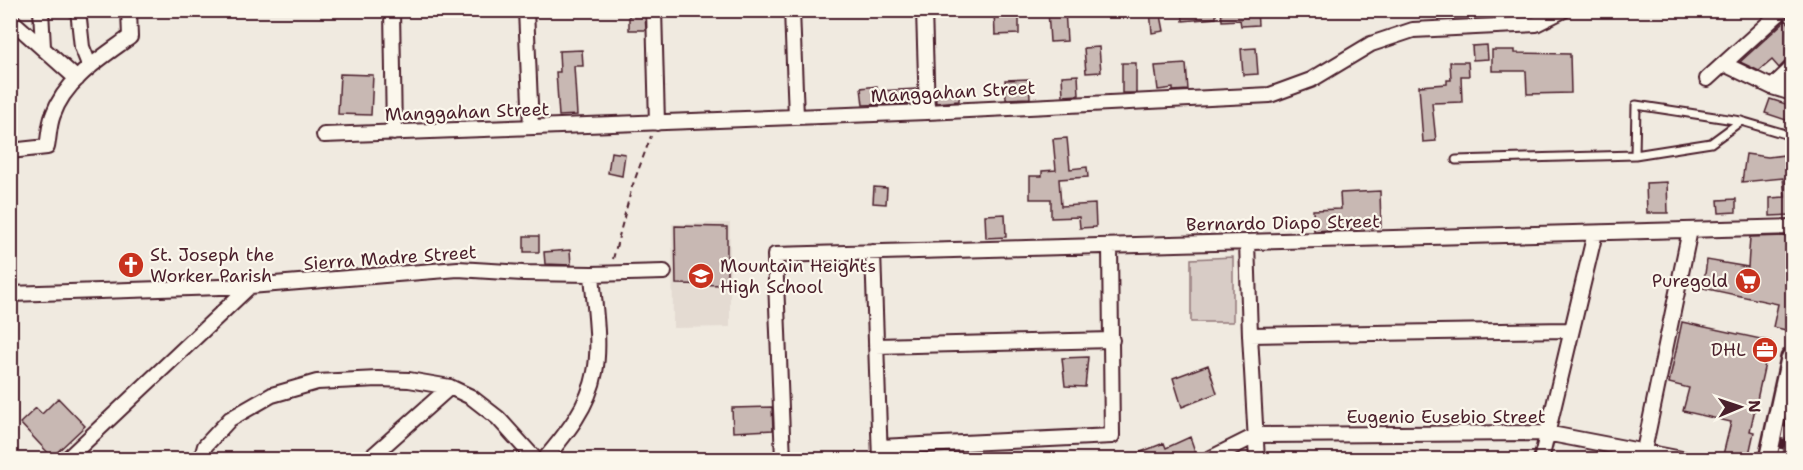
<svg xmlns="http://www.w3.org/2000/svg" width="1803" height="470" viewBox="0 0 1803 470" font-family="'Shantell Sans',sans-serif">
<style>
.built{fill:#e4dbd2}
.green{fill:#d8ccc6;stroke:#917678;stroke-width:1.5}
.building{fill:#c8b8b3;stroke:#4a1f2b;stroke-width:1.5}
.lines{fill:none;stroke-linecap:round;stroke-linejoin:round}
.lane-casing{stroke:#4a1f2b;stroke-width:11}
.street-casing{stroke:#4a1f2b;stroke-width:18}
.primary-casing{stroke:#4a1f2b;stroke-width:26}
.path{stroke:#4a1f2b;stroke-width:2;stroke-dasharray:6 4.5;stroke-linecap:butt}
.lane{stroke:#fbf7ec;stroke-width:7}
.street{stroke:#fbf7ec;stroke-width:14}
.primary{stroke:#fbf7ec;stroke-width:21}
.rail-casing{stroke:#4a1f2b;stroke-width:6}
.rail{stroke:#fbf7ec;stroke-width:4;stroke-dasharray:11;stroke-linecap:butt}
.labels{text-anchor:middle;stroke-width:4.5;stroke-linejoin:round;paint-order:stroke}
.street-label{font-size:18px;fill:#4a1f2b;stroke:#fbf7ec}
.poi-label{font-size:18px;fill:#4a1f2b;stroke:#fbf7ec;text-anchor:start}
</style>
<rect width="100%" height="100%" fill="#f0eae0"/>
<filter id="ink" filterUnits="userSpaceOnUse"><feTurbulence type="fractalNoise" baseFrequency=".0167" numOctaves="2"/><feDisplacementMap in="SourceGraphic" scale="12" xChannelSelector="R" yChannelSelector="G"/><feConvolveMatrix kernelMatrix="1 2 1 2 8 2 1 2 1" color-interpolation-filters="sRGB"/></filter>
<g filter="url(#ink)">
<!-- built -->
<path class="built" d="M730 223V327L673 328 672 224Z"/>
<!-- green -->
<path class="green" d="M1233 257V322H1191V259Z"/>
<!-- building -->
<path class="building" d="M994 10H1013V15H1019V34L995 35Z
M1048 10H1065L1067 41 1050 42Z
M1150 10H1160L1164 31 1152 33Z
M1182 10H1216V18L1183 21Z
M1221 10H1257L1258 25 1241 26 1240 20 1222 21Z
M629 15H645L646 30H629Z
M1786 20 1792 27V59L1786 61 1779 68 1772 60 1759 71 1740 62Z
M1487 45 1488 59 1473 60 1472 46Z
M1099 47 1101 72 1086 73 1084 48Z
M1256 48 1258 74 1243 75 1241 49Z
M582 50 583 66H574L577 115 559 116 556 72H560L559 51Z
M1492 50H1515V53L1570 54 1571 93 1527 94 1526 71H1492Z
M1450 62H1468L1469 76H1461L1462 102 1432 103 1436 141 1423 142 1419 86 1447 84V80H1451Z
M1122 63H1136V93H1122Z
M1186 64 1188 90 1173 91V88L1158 90 1155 66Z
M340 74 373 75 371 115 338 114Z
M1078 75 1079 95 1063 96 1062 76Z
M1029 79 1030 98 1006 99 1005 80Z
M877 86V91L917 89 918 103 863 105 861 88Z
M935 89H959V101L936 103Z
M1770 99 1792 106V122L1765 113Z
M1067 138 1070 169 1087 167 1088 177 1059 179 1061 206 1095 204 1096 227 1080 228 1079 217 1051 218V199H1030V176H1042V171L1056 170 1053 139Z
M611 152 625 154 622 176 608 173Z
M1746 154 1768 157 1792 154 1790 215 1770 216V198L1785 197 1783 178 1742 182Z
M1667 182 1668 213H1647L1646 183Z
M874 187 887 188 886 204 873 203Z
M1380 191 1381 227 1314 231 1313 210 1341 209 1340 193Z
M1736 199V212L1719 213 1718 200Z
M1005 214 1006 237 986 238 985 215Z
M675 226 727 227V285L676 284Z
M524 236H539V252H524Z
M1792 236V317L1790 331 1773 327 1778 304 1703 288 1707 260 1748 267 1750 237Z
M570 250 571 265 545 264 544 252Z
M1682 322 1770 341 1750 431 1754 432 1748 459H1722L1731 422 1683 411 1689 388 1669 383Z
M1088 357 1085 387 1065 386 1062 358Z
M1208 365 1217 393 1182 407 1173 378Z
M58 398 85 426 52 457 20 423 36 408 42 414Z
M772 407 773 430 733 432 732 408Z
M1190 437 1196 454 1185 459H1123L1164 443 1166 448Z"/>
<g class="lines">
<!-- lane casing -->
<g class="lane-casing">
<path id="lane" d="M1635 155 1636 105 1741 121 1792 136
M1456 160 1635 155 1711 143 1741 121"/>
</g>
<!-- street casing -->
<g class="street-casing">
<path id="street" d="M41 10 43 47
M78 10 82 47 90 67
M392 10 394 133
M526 10 531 127
M654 10 657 123
M792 10 796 117
M924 10 927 112
M10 19 77 79
M1724 64 1772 87 1792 93
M1707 79 1783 10
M1772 87 1792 68
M324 135 927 112 1270 95 1311 80 1371 44 1413 30 1536 24 1564 10
M10 151 47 147C49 137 49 125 53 115 65 80 101 58 130 37L129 10
M1247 242 1250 335 1257 460
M873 252 880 460
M10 294 250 286 458 269 523 273 592 274 664 272
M1250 335 1570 330
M876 346 1112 340
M880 447 1112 436 1110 246
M66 460 250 286
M201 460 205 446 230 419 272 395 317 382 378 379 409 380 450 387 471 397 498 418 536 460
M368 460 450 387
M544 460C566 434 589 406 595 372 601 343 594 304 592 274
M783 460 775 255 1792 227
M1207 460 1257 435 1546 433 1687 460
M1541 460 1595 233
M1642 460 1690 230"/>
</g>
<!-- primary casing -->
<g class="primary-casing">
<path id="primary" d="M1770 460 1792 359
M1791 460 1792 454"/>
</g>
<!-- path -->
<path class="path" d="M613 259 632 187 651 136"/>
<!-- lane -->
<use href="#lane" class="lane"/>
<!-- street -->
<use href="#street" class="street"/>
<!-- primary -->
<use href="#primary" class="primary"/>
<!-- rail casing -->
<g class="rail-casing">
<path id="rail" d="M1779 460 1792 396"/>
</g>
<!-- rail -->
<use href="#rail" class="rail"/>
</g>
</g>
<!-- icons -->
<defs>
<g id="church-disc" transform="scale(1.35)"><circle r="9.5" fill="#c8321e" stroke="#fbf7ec"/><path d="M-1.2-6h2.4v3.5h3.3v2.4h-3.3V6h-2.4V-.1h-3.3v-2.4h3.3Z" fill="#fff"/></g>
<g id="school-disc" transform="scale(1.35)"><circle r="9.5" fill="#c8321e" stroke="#fbf7ec"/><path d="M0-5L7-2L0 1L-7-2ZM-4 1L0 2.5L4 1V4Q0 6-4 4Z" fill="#fff"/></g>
<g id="supermarket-disc" transform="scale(1.35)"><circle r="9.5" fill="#c8321e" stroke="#fbf7ec"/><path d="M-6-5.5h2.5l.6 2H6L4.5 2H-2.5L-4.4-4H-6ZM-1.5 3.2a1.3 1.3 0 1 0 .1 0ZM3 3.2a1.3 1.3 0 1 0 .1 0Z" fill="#fff"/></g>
<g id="office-disc" transform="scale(1.35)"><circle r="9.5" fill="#c8321e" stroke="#fbf7ec"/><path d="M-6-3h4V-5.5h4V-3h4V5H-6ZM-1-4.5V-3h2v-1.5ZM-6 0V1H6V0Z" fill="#fff"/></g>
</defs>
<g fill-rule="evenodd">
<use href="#church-disc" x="131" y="265"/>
<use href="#school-disc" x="701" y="276"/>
<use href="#supermarket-disc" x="1748" y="281"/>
<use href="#office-disc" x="1765" y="350"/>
</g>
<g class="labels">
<!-- street labels -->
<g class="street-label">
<text transform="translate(953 92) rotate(-3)" y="6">Manggahan Street</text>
<text transform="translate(467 112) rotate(-2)" y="6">Manggahan Street</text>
<text transform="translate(1283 223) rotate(-1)" y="6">Bernardo Diapo Street</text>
<text transform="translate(390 258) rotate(-4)" y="6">Sierra Madre Street</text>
<text x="1446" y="423">Eugenio Eusebio Street</text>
</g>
<!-- poi labels -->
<g class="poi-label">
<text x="150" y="261">St. Joseph the<tspan x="150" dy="21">Worker Parish</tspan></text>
<text x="720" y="272">Mountain Heights<tspan x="720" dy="21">High School</tspan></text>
<text x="1728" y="287" text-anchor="end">Puregold</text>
<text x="1746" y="356" text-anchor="end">DHL</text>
</g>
</g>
<!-- margin -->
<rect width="1803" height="470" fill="none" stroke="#fbf7ec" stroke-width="36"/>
<rect x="18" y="18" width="1767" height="434" fill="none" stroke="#4a1f2b" stroke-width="2" filter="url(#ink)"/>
<!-- north arrow -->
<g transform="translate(1740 407) rotate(88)" stroke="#fbf7ec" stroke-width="4.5" paint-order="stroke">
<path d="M0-4.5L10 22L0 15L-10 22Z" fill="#4a1f2b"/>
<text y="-9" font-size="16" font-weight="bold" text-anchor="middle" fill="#4a1f2b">N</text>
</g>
</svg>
